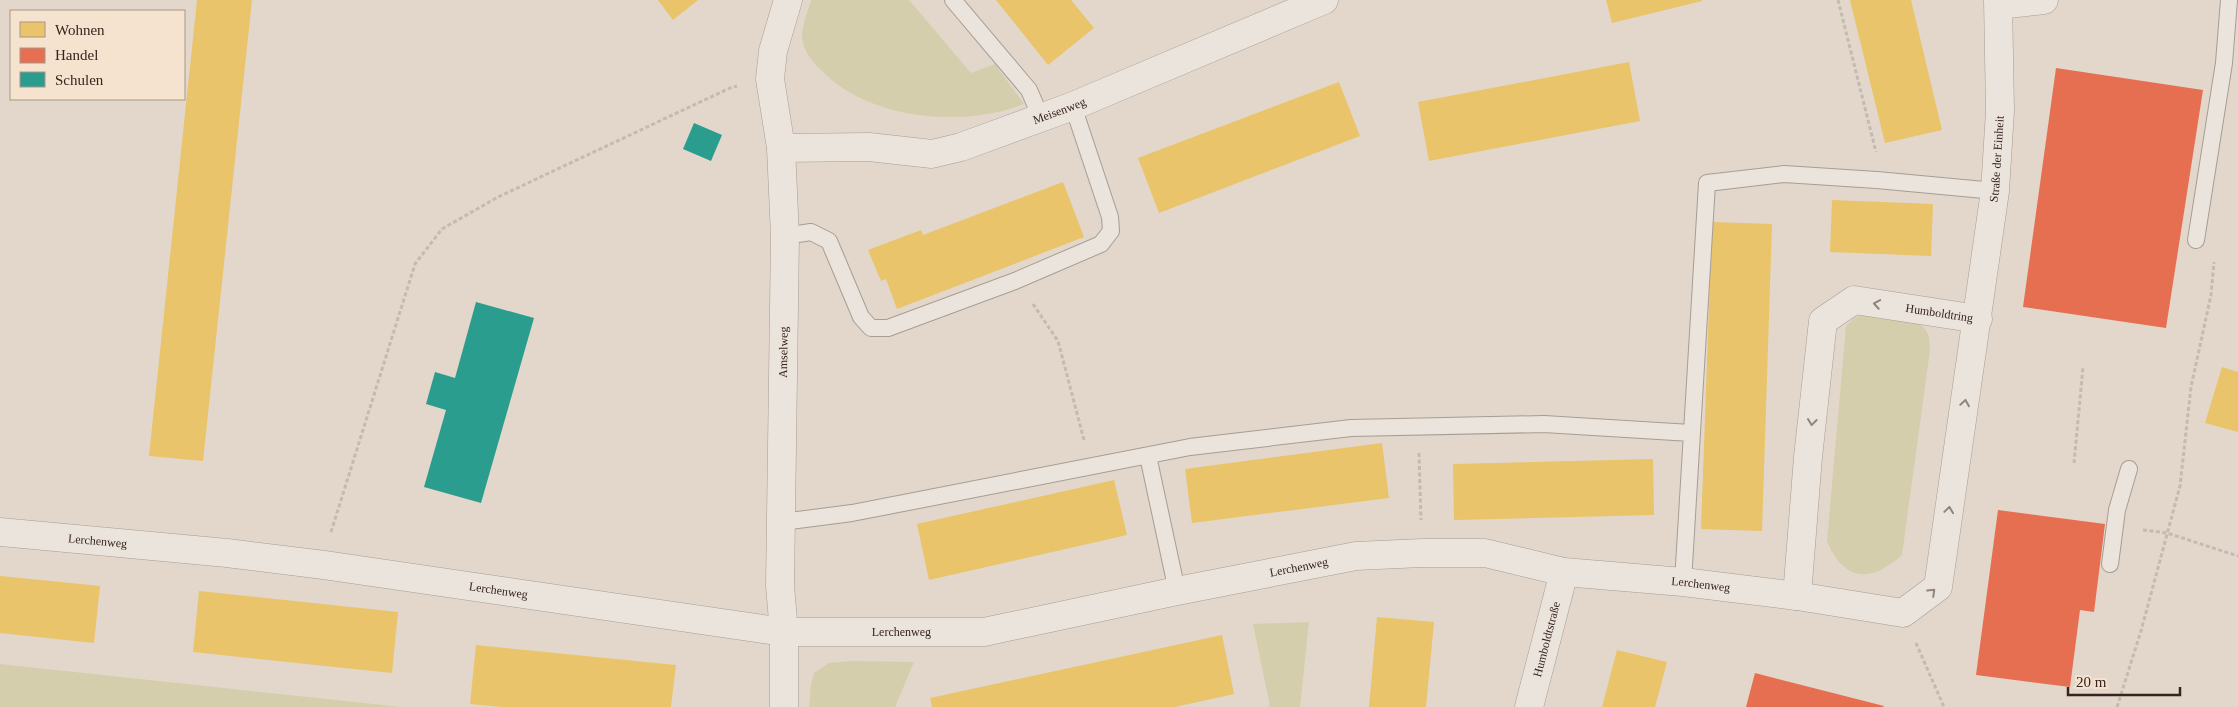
<svg xmlns="http://www.w3.org/2000/svg" width="2238" height="707" viewBox="0 0 2238 707" font-family="'Times New Roman',serif">
<style>
.green{fill:#d5ceac}
.homes{fill:#e9c46a}
.shops{fill:#e76f51}
.schools{fill:#2a9d8f}
.lines{fill:none;stroke-linecap:round;stroke-linejoin:round}
.service-casing{stroke:#a79d94;stroke-width:18}
.minor-casing{stroke:#a79d94;stroke-width:29}
.path{stroke:#c3bab3;stroke-width:3;stroke-dasharray:4 2.5;stroke-linecap:butt}
.service{stroke:#eae4dc;stroke-width:16}
.minor{stroke:#eae4dc;stroke-width:28}
.oneway{stroke:#90847c}
.labels{text-anchor:middle;stroke-width:5;stroke-linejoin:round;paint-order:stroke}
.street-label{font-size:12px;fill:#36241d;stroke:#f5e3d0}
</style>
<rect width="100%" height="100%" fill="#e2d7ca"/>
<!-- green -->
<path class="green" d="M811 0H909L971 73 995 64 1024 104C964 128 870 120 823 72 813 63 803 51 802 37 802 25 808 11 811 0Z
M1864 314C1884 316 1919 312 1928 334 1930 339 1929 345 1930 350L1902 555C1871 583 1844 582 1827 541L1846 326 1854 318Z
M1309 622 1300 707H1266L1270 706 1253 624Z
M851 661 914 662 895 707H809L811 685 814 673 829 663Z
M0 664 401 707H0Z"/>
<!-- homes -->
<path class="homes" d="M197 0H252L203 461 149 456Z
M658 0H698L673 20Z
M996 0H1071L1094 28 1048 65Z
M1606 0H1702V1L1612 23Z
M1850 0H1911L1942 130 1885 143Z
M1629 62 1640 121 1429 161 1418 102Z
M1339 82 1360 136 1159 213 1138 158Z
M1063 182 1084 237 897 309 886 279 881 281 868 250 921 230 923 235Z
M1832 200 1933 204 1931 256 1830 252Z
M1712 222 1772 224 1762 531 1701 529Z
M2222 367 2238 372V432L2205 423Z
M1382 443 1389 498 1192 523 1185 469Z
M1653 459 1654 515 1454 520 1453 464Z
M1114 480 1127 535 929 580 917 524Z
M0 576 100 586 94 643 0 633Z
M199 591 398 612 392 673 193 652Z
M1377 617 1434 622 1426 707H1369Z
M1222 635 1234 694 1175 707H932L930 698Z
M476 645 676 665 671 707H501L470 704Z
M1617 650 1667 662 1655 707H1602Z"/>
<!-- shops -->
<path class="shops" d="M2056 68 2203 90 2166 328 2023 307Z
M1998 510 2105 524 2094 612 2080 610 2070 687 1976 675Z
M1755 673 1884 706 1883 707H1746Z"/>
<!-- schools -->
<path class="schools" d="M694 123 722 135 711 161 683 149Z
M476 302 534 318 481 503 424 487 446 410 426 404 435 372 455 378Z"/>
<g class="lines">
<!-- service casing -->
<g class="service-casing">
<path id="service" d="M953 0 1029 90 1041 118
M785 236 811 232 829 241 861 317 871 328H888L1015 281 1101 244 1111 231 1110 217 1073 106
M2196 240 2224 63 2229 0
M1148 456 1177 591
M782 522 852 513 1190 447 1351 428 1544 424 1691 433
M2110 564 2117 510 2129 469
M1683 582 1707 183 1784 174 1877 180 1995 191"/>
</g>
<!-- minor casing -->
<g class="minor-casing">
<g id="minor">
<path d="M1999 5 2044 0"/>
<path id="s1" d="M781 148 869 147 932 154 961 147 1073 106 1324 0"/>
<path id="s2" d="M0 532 227 553 324 565 784 632H984L1177 591 1356 556 1422 553H1485L1564 572 1683 582 1797 596 1903 613 1938 587 1995 191 2000 111 1998 0"/>
<path id="s3" d="M1797 596 1808 457 1823 321 1854 300 1978 319"/>
<path id="s4" d="M784 707V632L780 586 785 236 781 148 770 79 773 51 788 0"/>
<path id="s5" d="M1529 707 1564 572"/>
</g>
</g>
<!-- path -->
<path class="path" d="M1838 0 1876 152
M1033 304 1058 341 1084 440
M1419 453 1421 520
M2074 463 2083 367
M2143 530 2167 533 2238 556
M331 532 415 264 442 229 498 197 730 88 737 86
M1916 643 1944 707
M2117 707 2141 631 2180 486 2191 387 2211 295 2214 262"/>
<!-- service -->
<use href="#service" class="service"/>
<!-- minor -->
<use href="#minor" class="minor"/>
</g>
<!-- one-way arrows -->
<defs><path id="oneway-chevron" d="M-2-3.5L2.5 0L-2 3.5" fill="none" stroke-width="1.6" stroke-linecap="round" stroke-linejoin="round" transform="scale(1.25)"/></defs>
<g class="oneway">
<use href="#oneway-chevron" transform="translate(1877 304) rotate(-170)"/>
<use href="#oneway-chevron" transform="translate(1965 403) rotate(-81)"/>
<use href="#oneway-chevron" transform="translate(1812 422) rotate(97)"/>
<use href="#oneway-chevron" transform="translate(1949 510) rotate(-82)"/>
<use href="#oneway-chevron" transform="translate(1932 592) rotate(-44)"/>
</g>
<g class="labels">
<!-- street labels -->
<g class="street-label">
<text dy="4" stroke="none"><textPath href="#s1" startOffset="286">Meisenweg</textPath></text>
<text dy="4" stroke="none"><textPath href="#s2" startOffset="2398">Straße der Einheit</textPath></text>
<text dy="4" stroke="none"><textPath href="#s3" startOffset="400">Humboldtring</textPath></text>
<text dy="4" stroke="none"><textPath href="#s4" startOffset="355">Amselweg</textPath></text>
<text dy="4" stroke="none"><textPath href="#s2" startOffset="98">Lerchenweg</textPath></text>
<text dy="4" stroke="none"><textPath href="#s2" startOffset="1312">Lerchenweg</textPath></text>
<text dy="4" stroke="none"><textPath href="#s2" startOffset="1718">Lerchenweg</textPath></text>
<text dy="4" stroke="none"><textPath href="#s2" startOffset="502">Lerchenweg</textPath></text>
<text dy="4" stroke="none"><textPath href="#s2" startOffset="908">Lerchenweg</textPath></text>
<text dy="4" stroke="none"><textPath href="#s5" startOffset="70">Humboldtstraße</textPath></text>
</g>
</g>
<!-- legend -->
<rect x="10" y="10" width="175" height="90" fill="#f5e3d0" stroke="#a99788"/>
<rect x="20" y="22" width="25" height="15" fill="#e9c46a" stroke="#a99788"/>
<text x="55" y="35" font-size="15" fill="#36241d">Wohnen</text>
<rect x="20" y="48" width="25" height="15" fill="#e76f51" stroke="#a99788"/>
<text x="55" y="60" font-size="15" fill="#36241d">Handel</text>
<rect x="20" y="72" width="25" height="15" fill="#2a9d8f" stroke="#a99788"/>
<text x="55" y="85" font-size="15" fill="#36241d">Schulen</text>
<!-- scale -->
<path d="M2068 687v8h112v-8" fill="none" stroke="#36241d" stroke-width="2.5"/>
<text x="2076" y="687" font-size="15" fill="#36241d" stroke="#f5e3d0" stroke-width="4" paint-order="stroke">20 m</text>
</svg>
